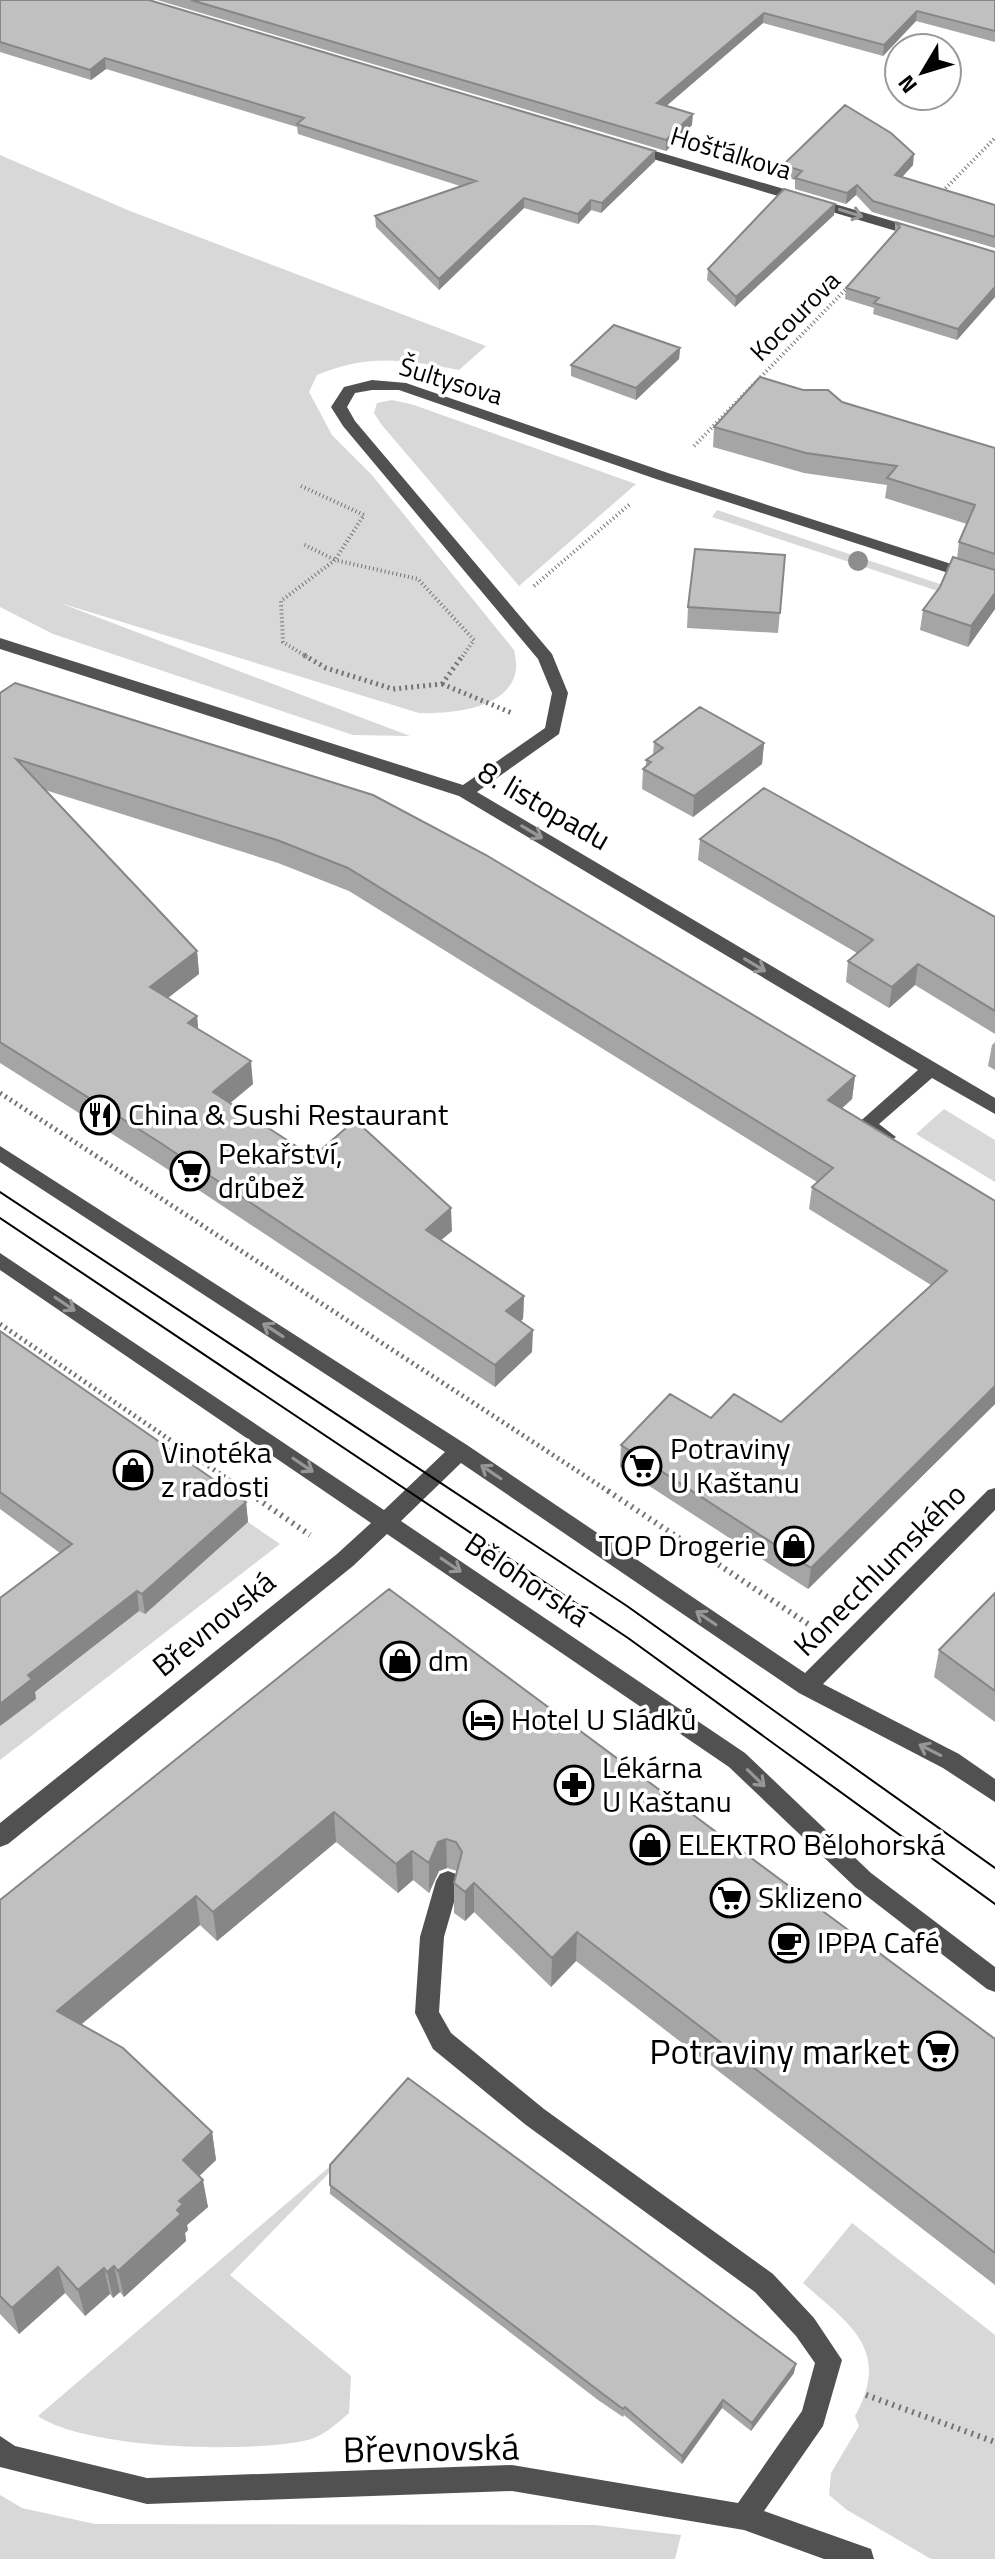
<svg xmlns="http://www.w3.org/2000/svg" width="995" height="2559" viewBox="0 0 995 2559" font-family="'Titillium Web',sans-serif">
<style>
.green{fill:#d8d8d8}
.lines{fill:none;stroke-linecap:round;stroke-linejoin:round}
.path-far2{stroke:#737373;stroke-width:4;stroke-dasharray:1 3;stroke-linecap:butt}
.path-far1{stroke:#737373;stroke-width:5;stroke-dasharray:2 4;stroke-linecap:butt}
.path{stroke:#737373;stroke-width:6;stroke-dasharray:2 5;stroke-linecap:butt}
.minor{fill:#515151;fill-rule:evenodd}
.tram{stroke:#000;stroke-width:2}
.tree{fill:#8d8d8d}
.wall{fill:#a5a5a5}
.shaded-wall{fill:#868686}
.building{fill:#c0c0c0;stroke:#868686;stroke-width:2}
.oneway{stroke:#979797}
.labels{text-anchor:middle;stroke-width:7;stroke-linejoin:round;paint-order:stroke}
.far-street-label{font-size:26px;fill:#000;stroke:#fff}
.street-label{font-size:30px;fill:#000;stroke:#fff}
.poi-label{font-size:30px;fill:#000;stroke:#fff;text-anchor:start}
.near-poi-label{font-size:36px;fill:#000;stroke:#fff;text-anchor:end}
.near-street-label{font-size:36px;fill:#000;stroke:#fff}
</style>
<rect width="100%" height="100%" fill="#fff"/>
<!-- green -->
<path class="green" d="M0 155 130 211 486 346 459 370C404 360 370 353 317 375L309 392 332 435 371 474 514 650C515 656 517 664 516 669 511 710 449 714 419 713L60 603 410 736 353 735 53 634 0 607Z
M392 400 414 405 636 484 519 586 381 424 374 413 377 403Z
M717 510 949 587 944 593 712 517Z
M944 1109 995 1140V1182L916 1134Z
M248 1522 280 1544 0 1760V1726L36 1699 32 1695 139 1611 145 1613Z
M362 2139 230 2275 351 2376 349 2413C335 2425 322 2438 303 2441 245 2453 86 2449 38 2416Z
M852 2223 995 2335V2559H931L847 2510 829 2495 831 2473 859 2426 855 2416C892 2349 849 2324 803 2283Z
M0 2495 22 2508 95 2524 595 2525 681 2535 675 2559H0Z"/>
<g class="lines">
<!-- path-far2 -->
<path class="path-far2" d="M940 194 995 138
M694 446 848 287
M301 486 364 515 335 560 303 544
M534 586 630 504
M307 657 283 642 281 601 335 560 418 579 474 640 462 657"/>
<!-- path-far1 -->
<path class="path-far1" d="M304 655 326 668 393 689 442 684
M442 684 512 713
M442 684 463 655
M0 1093 611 1493
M0 1324 248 1493"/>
<!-- path -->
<path class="path" d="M246 1491 310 1535
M608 1491 808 1624
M866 2395 995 2442"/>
<!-- minor -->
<path class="minor" d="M631 144 923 230 925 233 918 237 913 236 626 151 624 148Z
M372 380 406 383 668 473 995 578V588L656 479 399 390H372L355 393 347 407 355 421 552 654 568 693 559 734 477 792 995 1098V1114L932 1078 879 1124 896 1137 886 1144 859 1130 856 1125 918 1070 459 796 0 649V638L463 785 545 728 552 693 538 659 343 426 331 407 344 387Z
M0 1146 467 1445 805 1673 988 1490 995 1488V1510L823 1684 959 1754 995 1779V1802L943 1768 799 1693 461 1463 401 1521 745 1753 871 1873 995 1967V1992L987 1989 855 1887 729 1767 387 1534 353 1566 8 1844 0 1847V1823L337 1554 371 1523 0 1270V1253L384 1510 445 1452 0 1162Z
M448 1871 456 1874 460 1881 444 1937 439 2012 451 2033 544 2109 773 2274 814 2318 842 2360 823 2426 764 2511 871 2549 874 2559H824L744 2530 512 2491 147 2504 0 2467V2436L15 2446 147 2478 512 2465 738 2503 802 2411 815 2363 796 2336 755 2292 526 2125 433 2049 415 2013 420 1937 436 1881 440 1874Z"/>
<!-- tram -->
<path class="tram" d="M0 1192 627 1606 995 1868
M0 1218 628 1638 995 1904"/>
</g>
<!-- trees -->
<circle class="tree" cx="858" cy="561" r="10"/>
<!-- wall -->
<path class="wall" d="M0 0 655 161 601 213 591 210 578 224 524 208 439 290 376 227 375 216 460 186 298 134 297 127 106 69 91 80 0 52Z
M157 0H995V42L916 21 883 56 763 23 666 106 692 125 666 151Z
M783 165H913L902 177 995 205V248L872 212 856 195 846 204 795 189V180L782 176Z
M835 204 834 215 735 307 707 280 708 269Z
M895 222 995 252V297L957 340 873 314 874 308 845 299 846 288 895 234Z
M680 348 679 359 636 400 571 376V365Z
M842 402 995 448V609L968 647 920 630 923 610 940 587 957 558 959 542 967 524 885 498 887 485 804 473 713 447 714 427Z
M785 555 778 633 687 628 688 607Z
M0 693 855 1076 852 1099 842 1108 995 1201V1404L808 1589 620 1467 621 1445 711 1418 781 1422 931 1285 809 1209 812 1187 817 1182 349 891 278 863 45 790 197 951 199 974 168 998 197 1016 198 1029 253 1084 230 1103 313 1157 452 1231 441 1240 524 1296 523 1319 520 1321 532 1352 495 1387 158 1163 0 1063Z
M654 742 764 743 762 764 693 817 642 789 643 769 646 766V760L653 755Z
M700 839 995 917V1034L915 985 889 1008 846 982 848 961 857 953 698 860Z
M995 1042V1070L988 1066 992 1045Z
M0 1331 246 1502 248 1522 145 1614 139 1611 35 1692 36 1699 0 1726 60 1553 0 1509Z
M389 1589 995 2039V2285L576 1961 551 1987 474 1912 465 1921 454 1913V1883L457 1871 447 1868 439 1871 429 1893 413 1880 398 1893 336 1842 217 1941 200 1925 81 2024 212 2132 216 2160 199 2176 208 2207 187 2225 188 2230 185 2233 186 2241 124 2297 120 2292 113 2298 110 2294 85 2316 65 2293 19 2334 0 2314V1900Z
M995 1593V1722L934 1677 939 1650Z
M330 2185 794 2373 751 2431 722 2408 682 2464 624 2415 623 2417 598 2400 330 2194Z"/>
<!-- shaded-wall -->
<path class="shaded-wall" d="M917 11 916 21 883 56 884 45Z
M764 13 763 23 657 114V103Z
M105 58 106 69 91 80 90 70Z
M693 114 692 125 666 151V140Z
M655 151V161L601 213 602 203Z
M914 154 913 165 894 186 895 175Z
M857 185 856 195 846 204 847 193Z
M524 198V208L439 290V279Z
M591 200V210L578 224V214Z
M835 204 834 215 735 307 736 297Z
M995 287V297L957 340 958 329Z
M680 348 679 359 636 400V388Z
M995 593V609L968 647 971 626Z
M764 743 762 764 693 817 694 796Z
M197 951 199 974 153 1009 150 987Z
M918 964 915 985 889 1008 892 987Z
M197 1016 199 1039 188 1023Z
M251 1061 253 1084 216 1115 213 1092Z
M855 1076 852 1099 826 1123 828 1100Z
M451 1208 452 1231 427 1252 426 1230Z
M524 1296 523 1319 506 1334V1311Z
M533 1330 532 1352 495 1387V1365Z
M995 1386V1404L808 1589 811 1568Z
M246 1502 248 1522 145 1614 142 1594Z
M137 1591 139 1611 35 1692 36 1699 0 1726V1704L28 1675Z
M334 1812 336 1842 217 1941 213 1912Z
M446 1839 447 1868 439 1871 429 1893V1863L438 1842Z
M412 1851 413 1880 398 1893 396 1864Z
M474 1883V1912L465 1921V1892Z
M196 1896 200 1925 64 2039 57 2011Z
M577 1932 576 1961 551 1987 552 1958Z
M212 2132 216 2160 188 2187 183 2160Z
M203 2180 208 2207 187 2225 188 2230 185 2233 186 2241 124 2297 118 2271 177 2210 179 2201Z
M114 2266 120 2292 113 2298 107 2272Z
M58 2267 65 2293 19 2334 12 2308Z
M104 2268 110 2294 85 2316 78 2290Z
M796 2364 794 2373 751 2431 752 2423Z
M723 2400 722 2408 682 2464V2456Z"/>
<!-- building -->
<path class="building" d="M0 0H149L655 151 602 203 591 200 578 214 524 198 439 279 375 216 476 181 297 124 304 118 105 58 90 70 0 42Z
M191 0H995V31L917 11 884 45 764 13 657 103 693 114 666 140Z
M845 105 891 133 914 154 895 175 995 205V237L873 201 857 185 847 193 795 178 802 171 783 165Z
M784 189 835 204 736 297 708 269Z
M895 222 995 252V287L958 329 874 303 879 298 846 288 900 227Z
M614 325 680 348 636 388 571 365Z
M760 377 803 390H828L842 402 995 448V554L959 542 975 505 887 478 897 466 806 453 714 427Z
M695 549 785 555 780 613 688 607Z
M953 557 995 570V593L971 626 923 610 940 587Z
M15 683 373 795 486 855 855 1076 828 1100 995 1201V1386L811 1568 621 1445 670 1394 711 1418 734 1394 781 1422 947 1271 812 1187 833 1168 348 868 277 840 16 759 197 951 150 987 197 1016 188 1023 251 1061 213 1092 313 1157 355 1120 451 1208 426 1230 524 1296 506 1311 533 1330 495 1365 156 1140 0 1042V693Z
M700 707 764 743 694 796 643 769 651 762 646 760 663 748 654 742Z
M764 788 995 917V1011L918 964 892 987 848 961 873 940 700 839Z
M0 1331 246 1502 142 1594 137 1591 28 1675 32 1679 0 1704V1598L72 1544 0 1492Z
M389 1589 995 2039V2253L577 1932 552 1958 474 1883 465 1892 454 1883 462 1852 456 1842 446 1839 438 1842 429 1863 412 1851 396 1864 334 1812 213 1912 196 1896 57 2011 123 2048 212 2132 183 2160 203 2180 179 2201 183 2204 177 2210 181 2214 118 2271 114 2266 107 2272 104 2268 78 2290 58 2267 12 2308 0 2296V1900Z
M995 1593V1691L939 1650Z
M408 2078 796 2364 752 2423 723 2400 682 2456 625 2407 623 2409 599 2391 330 2185V2165Z"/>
<!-- one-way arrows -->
<defs><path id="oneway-shaft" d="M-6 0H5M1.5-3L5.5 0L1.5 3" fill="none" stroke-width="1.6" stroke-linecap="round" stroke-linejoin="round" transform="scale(2)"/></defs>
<g class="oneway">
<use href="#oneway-shaft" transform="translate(851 213) rotate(17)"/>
<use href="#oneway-shaft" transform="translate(532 832) rotate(31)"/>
<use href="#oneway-shaft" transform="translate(755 965) rotate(31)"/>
<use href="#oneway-shaft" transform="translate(65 1304) rotate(34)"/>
<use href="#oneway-shaft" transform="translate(273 1330) rotate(-147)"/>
<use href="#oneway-shaft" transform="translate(303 1465) rotate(34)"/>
<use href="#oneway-shaft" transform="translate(491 1472) rotate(-146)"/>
<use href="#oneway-shaft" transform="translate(451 1565) rotate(34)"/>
<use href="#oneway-shaft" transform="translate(706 1618) rotate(-146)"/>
<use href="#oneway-shaft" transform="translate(930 1750) rotate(-153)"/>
<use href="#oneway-shaft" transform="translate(756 1778) rotate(44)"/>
</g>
<!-- icons -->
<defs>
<g id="restaurant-ring" transform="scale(2)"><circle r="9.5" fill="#fff" stroke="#000" stroke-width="1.5"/><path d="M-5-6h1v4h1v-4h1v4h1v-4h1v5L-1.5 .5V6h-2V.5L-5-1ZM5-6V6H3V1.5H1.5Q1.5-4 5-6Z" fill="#000"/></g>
<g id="supermarket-ring" transform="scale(2)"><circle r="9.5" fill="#fff" stroke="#000" stroke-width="1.5"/><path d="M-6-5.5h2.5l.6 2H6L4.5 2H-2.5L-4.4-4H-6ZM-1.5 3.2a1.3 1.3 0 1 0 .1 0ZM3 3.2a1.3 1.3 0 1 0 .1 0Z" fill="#000"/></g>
<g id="shop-ring" transform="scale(2)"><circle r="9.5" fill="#fff" stroke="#000" stroke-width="1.5"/><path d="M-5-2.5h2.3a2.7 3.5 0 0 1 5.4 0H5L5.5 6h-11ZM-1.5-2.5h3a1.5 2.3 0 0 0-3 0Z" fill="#000"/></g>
<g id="hotel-ring" transform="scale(2)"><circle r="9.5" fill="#fff" stroke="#000" stroke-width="1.5"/><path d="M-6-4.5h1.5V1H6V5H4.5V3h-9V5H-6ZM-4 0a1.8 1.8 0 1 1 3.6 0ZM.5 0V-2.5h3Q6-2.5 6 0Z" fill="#000"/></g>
<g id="pharmacy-ring" transform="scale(2)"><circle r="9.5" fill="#fff" stroke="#000" stroke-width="1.5"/><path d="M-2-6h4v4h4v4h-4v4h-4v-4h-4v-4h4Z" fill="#000"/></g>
<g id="cafe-ring" transform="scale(2)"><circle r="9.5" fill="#fff" stroke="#000" stroke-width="1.5"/><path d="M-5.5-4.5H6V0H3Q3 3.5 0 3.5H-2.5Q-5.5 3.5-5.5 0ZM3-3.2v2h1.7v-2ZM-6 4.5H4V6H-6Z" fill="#000"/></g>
</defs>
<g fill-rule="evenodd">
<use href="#restaurant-ring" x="100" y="1115"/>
<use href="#supermarket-ring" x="190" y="1171"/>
<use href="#supermarket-ring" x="642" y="1466"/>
<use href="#shop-ring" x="133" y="1470"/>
<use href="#shop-ring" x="794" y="1546"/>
<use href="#shop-ring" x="400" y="1661"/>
<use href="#hotel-ring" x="483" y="1720"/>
<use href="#pharmacy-ring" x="574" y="1785"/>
<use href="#shop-ring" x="650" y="1845"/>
<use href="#supermarket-ring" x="730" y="1898"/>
<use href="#cafe-ring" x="789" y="1943"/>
<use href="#supermarket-ring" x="938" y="2051"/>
</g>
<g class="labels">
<!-- far-street labels -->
<g class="far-street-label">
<text transform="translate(731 153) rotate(17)" y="9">Hošťálkova</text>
<text transform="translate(795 316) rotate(-45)" y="9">Kocourova</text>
<text transform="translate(451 381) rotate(17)" y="9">Šultysova</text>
</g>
<!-- street labels -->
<g class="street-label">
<text transform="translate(544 806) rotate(30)" y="10">8. listopadu</text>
<text transform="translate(880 1570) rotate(-45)" y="10">Konecchlumského</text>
<text transform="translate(527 1580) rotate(34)" y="10">Bělohorská</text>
<text transform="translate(214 1624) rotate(-39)" y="10">Břevnovská</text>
</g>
<!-- poi labels -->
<g class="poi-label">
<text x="128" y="1125">China &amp; Sushi Restaurant</text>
<text x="218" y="1164">Pekařství,<tspan x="218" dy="34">drůbež</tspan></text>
<text x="670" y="1459">Potraviny<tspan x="670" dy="34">U Kaštanu</tspan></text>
<text x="161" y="1463">Vinotéka<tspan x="161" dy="34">z radosti</tspan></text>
<text x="766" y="1556" text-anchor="end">TOP Drogerie</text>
<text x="428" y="1671">dm</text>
<text x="511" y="1730">Hotel U Sládků</text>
<text x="602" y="1778">Lékárna<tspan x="602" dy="34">U Kaštanu</tspan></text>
<text x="678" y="1855">ELEKTRO Bělohorská</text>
<text x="758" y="1908">Sklizeno</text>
<text x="817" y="1953">IPPA Café</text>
</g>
<!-- near-poi labels -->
<g class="near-poi-label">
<text x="910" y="2064">Potraviny market</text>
</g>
<!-- near-street labels -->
<g class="near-street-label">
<text transform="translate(431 2448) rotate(-1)" y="13">Břevnovská</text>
</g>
</g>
<!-- north arrow -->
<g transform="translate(923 72) rotate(232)"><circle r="38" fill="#ffffff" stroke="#999999" stroke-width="2"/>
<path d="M0-6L14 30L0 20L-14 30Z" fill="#000000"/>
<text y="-12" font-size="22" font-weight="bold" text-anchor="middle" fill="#000000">N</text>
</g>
</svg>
